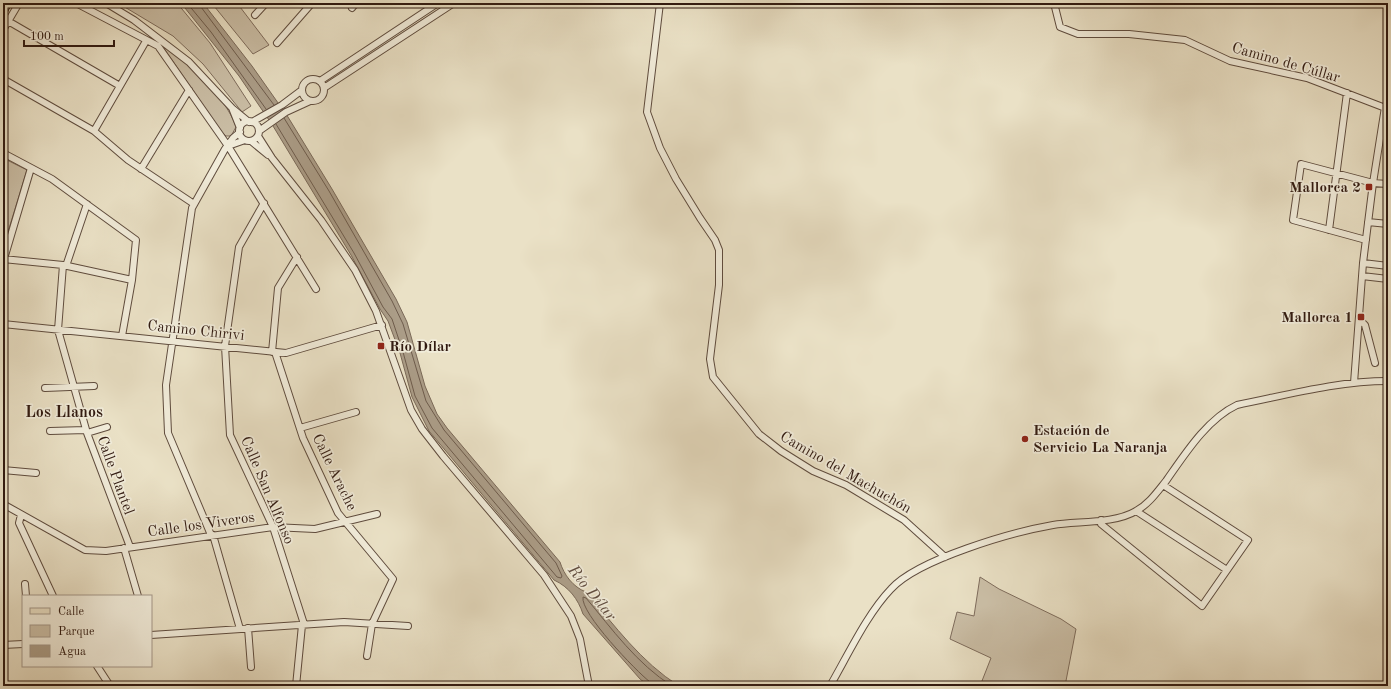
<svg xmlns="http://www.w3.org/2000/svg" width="1391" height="689" viewBox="0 0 1391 689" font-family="'Old Standard TT',serif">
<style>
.green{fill:#cbbfa7;stroke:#7e6c5c}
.water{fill:#ab9d88;stroke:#7a6958}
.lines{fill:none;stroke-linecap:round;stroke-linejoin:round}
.shore{stroke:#6e5c4c;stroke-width:1}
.minor-casing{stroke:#5f4c3e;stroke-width:8}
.major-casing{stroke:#311a11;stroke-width:10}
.minor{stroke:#f1ecda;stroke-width:6}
.major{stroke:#eae1c6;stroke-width:8}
.poi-dot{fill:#8f2418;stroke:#f1ecda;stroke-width:1.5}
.labels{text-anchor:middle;stroke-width:3.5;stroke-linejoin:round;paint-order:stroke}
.street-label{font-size:15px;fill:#311a11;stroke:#f1ecda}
.poi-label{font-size:15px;font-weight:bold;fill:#311a11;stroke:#f1ecda;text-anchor:end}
.neighbourhood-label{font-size:16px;font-weight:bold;fill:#311a11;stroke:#f1ecda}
.water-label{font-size:16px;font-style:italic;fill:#624e41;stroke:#f1ecda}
</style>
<rect width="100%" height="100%" fill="#eae1c6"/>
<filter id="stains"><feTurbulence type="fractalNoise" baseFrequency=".005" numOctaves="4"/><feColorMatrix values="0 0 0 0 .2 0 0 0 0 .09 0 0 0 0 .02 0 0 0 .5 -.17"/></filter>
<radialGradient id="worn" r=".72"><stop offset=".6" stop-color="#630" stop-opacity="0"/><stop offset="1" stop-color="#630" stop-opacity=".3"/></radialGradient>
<!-- green -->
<path class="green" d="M118 3H177L210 43 251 106 242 112 203 64 173 36Z
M217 3H237L269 45 253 54 214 6Z
M162 43C187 65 225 94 236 127L231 136H226L221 131 161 44Z
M3 158 27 170 3 248Z
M980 577 999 589 1061 619 1076 629 1065 686H980L991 658 950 639 957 612 974 616Z"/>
<!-- water -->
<path class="water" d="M181 3H203L252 66 288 117 332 189 396 299 407 322 425 386 437 414 447 428 560 562C564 575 573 587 586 592 615 626 641 662 679 686H649L640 679 583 614C578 599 569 587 554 580L429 431 412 397 400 353 388 321 380 309 351 255 273 126 239 76Z"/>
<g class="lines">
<!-- shore -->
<path class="shore" d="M187 3 211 32 266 109
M200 3 201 7 274 105
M276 124 354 253 383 307 392 319 403 352 415 396 432 428 557 577 561 578 562 576 556 563 444 430 426 401 403 324 392 301 329 191 284 118
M651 686 650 682C636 671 580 613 583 597L586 598C612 629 637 664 672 686"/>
<!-- minor casing -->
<g class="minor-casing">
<path id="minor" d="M76 3 158 46 228 146 316 289
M106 3 134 20 189 62 232 108 249 122
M660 3 647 112 660 148 676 179 700 218 715 240 719 250V285L710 359 713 377 759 434 781 451 813 471 846 485 904 520 945 557
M1054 3 1060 27 1078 34H1129L1185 40 1230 61 1307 78 1388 109
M352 8 356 3
M255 15 266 3
M8 21 120 86
M3 30 19 3
M277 43 312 3
M302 90a11 11 0 1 1 22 0a11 11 0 1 1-22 0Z
M3 79 94 131 128 160 194 204
M320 81 438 3
M324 88 454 3
M232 108 240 128
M239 131a10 10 0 1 1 20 0a10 10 0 1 1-20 0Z
M252 122 282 105 302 90
M94 131 146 41
M259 131 286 112 310 101
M258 136 272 158 321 220 355 270 376 311 411 410 422 429 443 456 544 575 571 616 580 639 589 686
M251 141 268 155
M228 146 245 140
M3 153 52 179 136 240 132 280 122 336
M141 169 189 90
M264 203 239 247 225 346 230 435 273 527 304 624
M1368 222 1388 224
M1329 230 1347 93
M1366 240 1293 220 1301 164 1373 183 1388 184
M3 259 63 265 132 280
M4 259 31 168
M1363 263 1388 266
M63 265 58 330 87 433 130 547
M66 266 87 204
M1362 276 1388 279
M1359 319 1365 325 1375 363
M3 324 286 353 382 325
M272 352 278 288 297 257
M275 352 303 438 338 513 393 579 372 624 367 656
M1354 383 1363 263 1373 183 1385 107 1388 101
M45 388 94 386
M300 428 356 412
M50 431 86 430
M87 433 107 427
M3 470 36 473
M3 504 85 550 106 551 273 527 315 529 377 514
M1136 511 1227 570
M21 515 19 523 53 596
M1101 520V524L1202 606 1248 540 1163 485
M211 535 168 433 166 385 192 208 225 149 233 138 240 132
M213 535 240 629
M124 548 138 596
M25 584 26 596
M248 628 251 667
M151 635 344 622 408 626
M3 645 23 644
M97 666 110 686
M296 686 302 625
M830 686C848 655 867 614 891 589 918 559 1013 532 1053 525 1078 521 1114 524 1136 511 1149 504 1157 492 1166 481 1185 454 1207 419 1237 405 1287 395 1338 381 1388 381"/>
</g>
<!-- major casing -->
<g class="major-casing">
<path id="major" d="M3 11 7 3"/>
</g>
<!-- minor -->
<use href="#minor" class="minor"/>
<!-- major -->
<use href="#major" class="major"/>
</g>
<!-- markers -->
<g class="poi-dot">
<rect x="1365" y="183" width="8" height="8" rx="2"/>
<rect x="1357" y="313" width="8" height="8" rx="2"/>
<rect x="377" y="342" width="8" height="8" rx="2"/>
<circle cx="1025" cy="439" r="4"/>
</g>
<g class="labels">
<!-- street labels -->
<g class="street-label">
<text transform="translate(1286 62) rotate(16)" y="5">Camino de Cúllar</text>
<text transform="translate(196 330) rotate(6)" y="5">Camino Chirivi</text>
<text transform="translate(335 472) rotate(64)" y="5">Calle Arache</text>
<text transform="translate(846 472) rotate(30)" y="5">Camino del Machuchón</text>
<text transform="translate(116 475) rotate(70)" y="5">Calle Plantel</text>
<text transform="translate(268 490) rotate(67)" y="5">Calle San Alfonso</text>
<text transform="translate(201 524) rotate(-8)" y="5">Calle los Viveros</text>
</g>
<!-- poi labels -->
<g class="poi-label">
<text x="1361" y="192">Mallorca 2</text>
<text x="1353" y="322">Mallorca 1</text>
<text x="389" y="351" text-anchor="start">Río Dílar</text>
<text x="1033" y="435" text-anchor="start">Estación de<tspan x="1033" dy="17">Servicio La Naranja</tspan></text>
</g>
<!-- neighbourhood labels -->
<g class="neighbourhood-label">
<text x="64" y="417">Los Llanos</text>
</g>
<!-- water labels -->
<g class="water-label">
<text transform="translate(593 592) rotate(51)" y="6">Río Dílar</text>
</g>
</g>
<!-- margin -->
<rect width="1391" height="689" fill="none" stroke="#eae1c6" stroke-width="16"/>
<rect x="4" y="4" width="1383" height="681" fill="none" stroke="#311a11" stroke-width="2"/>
<rect x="8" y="8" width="1375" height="673" fill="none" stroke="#311a11"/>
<!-- legend -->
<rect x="22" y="595" width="130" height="72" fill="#f1ecda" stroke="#a4988a"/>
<rect x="30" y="608" width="20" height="6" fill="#eae1c6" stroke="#a4988a"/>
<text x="58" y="615" font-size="12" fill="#311a11">Calle</text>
<rect x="30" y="625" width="20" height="12" fill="#cbbfa7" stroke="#a4988a"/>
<text x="58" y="635" font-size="12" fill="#311a11">Parque</text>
<rect x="30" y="645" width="20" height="12" fill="#ab9d88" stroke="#a4988a"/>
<text x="58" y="655" font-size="12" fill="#311a11">Agua</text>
<!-- scale -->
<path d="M24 40v6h90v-6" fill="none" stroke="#311a11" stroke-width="2"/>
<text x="30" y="40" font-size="12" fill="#311a11" stroke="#f1ecda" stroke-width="3" paint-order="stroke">100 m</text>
<rect width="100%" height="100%" filter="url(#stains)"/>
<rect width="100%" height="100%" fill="url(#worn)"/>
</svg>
